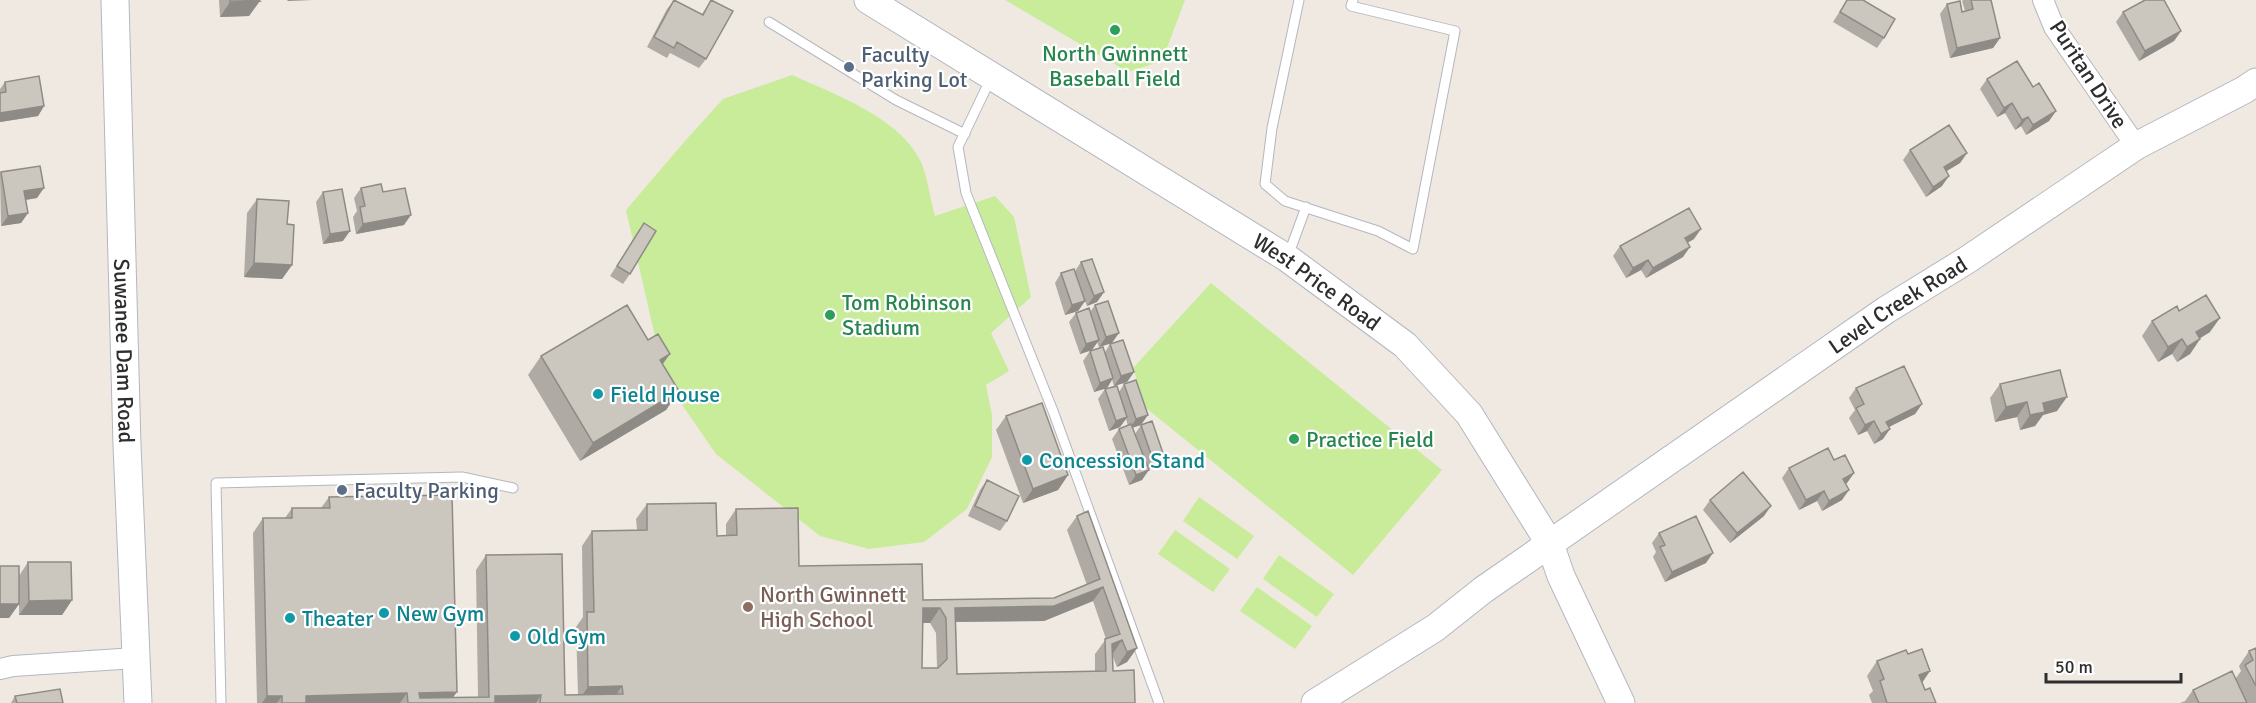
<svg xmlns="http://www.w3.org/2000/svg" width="2256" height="703" viewBox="0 0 2256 703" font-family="Signika,sans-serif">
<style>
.pitch{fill:#c9ec9a}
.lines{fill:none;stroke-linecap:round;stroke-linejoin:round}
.lane-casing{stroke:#b4b7c1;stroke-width:11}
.street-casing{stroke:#b4b7c1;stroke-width:22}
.secondary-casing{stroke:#b4b7c1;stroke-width:29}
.lane{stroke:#fff;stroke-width:9}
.street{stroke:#fff;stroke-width:20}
.secondary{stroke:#fff;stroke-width:27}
.wall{fill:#afaba4;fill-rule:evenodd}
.shaded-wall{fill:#8e8b86}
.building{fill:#cbc7bf;stroke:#8e8b86;stroke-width:1.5;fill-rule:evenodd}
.leisure-dot{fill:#2e9e5b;stroke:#fff;stroke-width:2}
.service-dot{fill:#5c6f8a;stroke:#fff;stroke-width:2}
.culture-dot{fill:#0f9aa8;stroke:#fff;stroke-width:2}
.education-dot{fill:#8d6e63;stroke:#fff;stroke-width:2}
.labels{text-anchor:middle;stroke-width:4.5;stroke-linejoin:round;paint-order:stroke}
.leisure-label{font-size:22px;fill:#27864d;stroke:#fff;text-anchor:start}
.service-label{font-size:22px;fill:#4e5e75;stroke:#fff;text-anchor:start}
.street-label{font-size:22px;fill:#2e2e2e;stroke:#fff}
.culture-label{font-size:22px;fill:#0d838f;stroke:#fff;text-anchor:start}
.education-label{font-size:22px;fill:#785e54;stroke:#fff;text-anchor:start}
</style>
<rect width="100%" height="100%" fill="#efe9e1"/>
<!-- pitch -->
<path class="pitch" d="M1005 0H1185L1162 61 1128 72Z
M792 75C834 94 901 118 921 162 928 178 930 199 935 216L995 196 1014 217 1031 297 991 333 1009 371 986 385 992 415V457L967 509 924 542 869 549 820 536 716 454 665 380 626 210 685 141 723 99Z
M1211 283 1442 470 1353 575 1146 408 1133 368Z
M1199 497 1254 536 1237 559 1183 521Z
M1175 530 1230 569 1213 592 1158 554Z
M1279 555 1334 594 1317 617 1263 579Z
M1257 587 1312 626 1295 649 1240 611Z"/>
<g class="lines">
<!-- lane casing -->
<g class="lane-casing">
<path id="lane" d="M1299 0 1272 128 1265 184 1285 201 1378 231 1413 249 1455 31 1351 6 1353 0
M769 22 896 100 965 134
M991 78 958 147 966 193 1053 411 1159 703
M1288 256 1306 207
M221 703 216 483 462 477 513 488"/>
</g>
<!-- street casing -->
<g class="street-casing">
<path id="street" d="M2043 0 2054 27 2136 146
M0 669 13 666 136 658"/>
</g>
<!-- secondary casing -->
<g class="secondary-casing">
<g id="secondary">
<path id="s1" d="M115 0 127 445 138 703"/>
<path id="s2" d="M868 0 1287 258 1405 345 1469 414 1550 544 1561 576 1621 703"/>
<path id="s3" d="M1315 703 1435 628 1483 590 1886 310 1967 260 2136 146 2244 90 2256 82"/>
</g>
</g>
<!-- lane -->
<use href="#lane" class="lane"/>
<!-- street -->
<use href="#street" class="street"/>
<!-- secondary -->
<use href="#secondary" class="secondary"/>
</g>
<!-- wall -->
<path class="wall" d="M219 0H259L249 16 220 17Z
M674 0 702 14 711 0 706 59 699 68 670 53 667 58 647 47 667 9Z
M1847 0H1863L1884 38 1877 48 1833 22Z
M1963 0H1991L2000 38 1993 48 1950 58 1940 14 1947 4 1962 12 1965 11 1962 1Z
M2123 12 2181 31 2174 41 2139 61 2116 22Z
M1987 79 2033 87 2056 111 2049 121 2026 135 2021 126 2015 130 2005 113 1997 117 1980 89Z
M5 82 44 106 38 116 0 122V89Z
M1910 150 1967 153 1960 163 1946 171 1942 186 1926 197 1903 160Z
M1 172 37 198 26 200 28 213 21 223 1 226 0 174Z
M361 188 383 192 404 225 356 234 353 217 357 211 354 198Z
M323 192 343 241 323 244 316 202Z
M257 199 287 224 292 265 282 279 244 277 247 213Z
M644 223 630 274 623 284 610 276Z
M1694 239 1687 243 1683 257 1646 278 1641 270 1626 278 1613 256 1620 246Z
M1081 262 1104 292 1097 302 1087 306 1085 301 1078 311 1065 315 1055 283 1061 273 1075 271Z
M1095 305 1112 343 1099 347 1097 342 1092 350 1080 354 1069 322 1076 313 1090 312Z
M2179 311 2210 332 2200 338V339L2190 354 2177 362 2172 354 2158 362 2142 336 2152 321Z
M1110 344 1134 372 1127 382 1114 386 1112 380 1107 388 1094 392 1083 361 1090 351 1105 352Z
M541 356 662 364 679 391 666 410 580 461 528 375Z
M1124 384 1141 425 1133 427 1135 434 1141 425 1157 466 1148 469 1142 480 1129 485 1112 439 1119 429 1128 426 1126 419 1120 427 1109 431 1098 399 1105 389 1119 392Z
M2000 384 2057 411 2043 415 2035 426 2020 430 2017 417 1995 422 1990 398Z
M1856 388 1922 404 1915 414 1888 427 1883 439 1874 444 1867 431 1858 435 1849 418 1855 410 1849 398Z
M1006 416 1068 475 1058 490 1023 503 996 430Z
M1834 460 1854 473 1846 484 1842 500 1822 511 1817 501 1799 510 1782 478 1789 468Z
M987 480 1007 521 1000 531 968 516 980 490Z
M329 497 453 697H478L476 570 486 555 565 695H578L576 627 583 617 582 546 592 531 637 530 636 519 647 504 717 536H726V524L736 509 799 566 923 600 1054 598 1087 585 1067 530 1077 516 1137 648 1127 662 1117 667 1113 657V671L1135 703H257L253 533 263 518H285L292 508H321ZM1093 601 1106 639 1095 654V671L957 674 956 622 1044 621ZM923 623H930L936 633 937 668H922Z
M1710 500 1764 516 1730 543 1703 510Z
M1659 533 1706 563 1665 582 1653 557 1656 552 1652 543Z
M28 562 72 600 62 615H19V604L9 618H0L19 576Z
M2256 648V703H2180L2185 701 2193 690 2236 678 2241 671 2239 666 2249 651Z
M1877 661 1922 683 1925 690 1936 703H1872L1869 695 1873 691 1867 676Z
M15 696 63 703H11Z"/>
<!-- shaded-wall -->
<path class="shaded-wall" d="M288 0H313L287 1Z
M260 1 249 16 220 17 230 2Z
M2181 31 2174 41 2139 61 2145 51Z
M2000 38 1993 48 1950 58 1957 48Z
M2012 103 2005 113 1997 117 2004 108Z
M44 106 38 116 0 122V113Z
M2056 111 2049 121 2026 135 2033 125Z
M2028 117 2021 126 2015 130 2022 120Z
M1967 153 1960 163 1937 177 1944 167Z
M1949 176 1942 186 1926 197 1933 187Z
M44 188 37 198 17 201 24 191Z
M28 213 21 223 1 226 8 216Z
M411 215 404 225 356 234 363 224Z
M1701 229 1694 239 1678 248 1685 238Z
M350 231 343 241 323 244 330 234Z
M1690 247 1683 257 1646 278 1653 268Z
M1648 260 1641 270 1626 278 1633 268Z
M254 263 292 265 282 279 244 277Z
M1104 292 1097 302 1087 306 1094 296Z
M1085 301 1078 311 1065 315 1072 305Z
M2220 318 2210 332 2186 347 2196 332Z
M1119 333 1112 343 1099 347 1106 337Z
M2182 339 2172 354 2158 362 2168 347Z
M2200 339 2190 354 2177 362 2187 347Z
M1099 340 1092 350 1080 354 1086 344Z
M670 354 657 372 660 360Z
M1134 372 1127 382 1114 386 1121 376Z
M1113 378 1107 388 1094 392 1100 383Z
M679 391 666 410 580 461 593 443Z
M2067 397 2057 411 2043 415 2035 426 2020 430 2030 415 2043 403Z
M2027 402 2017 417 1995 422 2006 407Z
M1922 404 1915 414 1879 432 1886 422Z
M1148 415 1141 425 1129 429 1136 419Z
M1127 417 1120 427 1109 431 1116 421Z
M1874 421 1867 431 1858 435 1865 425Z
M1890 429 1883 439 1874 444 1881 434Z
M1164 456 1157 466 1146 470 1153 460Z
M1149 470 1142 480 1129 485 1136 475Z
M1854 473 1847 483 1836 489 1843 479Z
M1068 475 1058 490 1023 503 1033 489Z
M1849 490 1842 500 1822 511 1829 501Z
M1824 491 1817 501 1799 510 1806 500Z
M1771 506 1764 516 1730 543 1737 533Z
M1713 553 1706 563 1665 582 1672 572Z
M1103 587 1093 601 1044 621 946 622 955 608 1054 606Z
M72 600 62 615H19L29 601Z
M0 604H19L9 618H0Z
M923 608H940L930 623H913Z
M1122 640 1112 655V644Z
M1137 648 1127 662 1117 667 1127 652Z
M1930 671 1920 686 1919 675Z
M622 686 612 701H578L588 687Z
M457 692 449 703H412L419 693Z
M407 693 400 703H301L306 696Z
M541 695 536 703H490L495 696Z
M267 696H282L277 703H262Z"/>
<!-- building -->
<path class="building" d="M230 0H259L260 1 230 2Z
M674 0 703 15 711 0 733 11 706 59 677 42 674 48 654 37Z
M1847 0H1863L1895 19 1884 38 1840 12Z
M1971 0H1991L2000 38 1957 48 1947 4 1960 1 1962 12 1973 9Z
M2145 0H2164L2181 31 2145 51 2123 12Z
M2017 61 2033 87 2039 83 2056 111 2033 125 2028 117 2022 120 2012 103 2004 108 1987 79Z
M39 76 44 106 0 113V93L6 92 5 82Z
M1949 125 1967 153 1944 167 1949 176 1933 187 1910 150Z
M40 166 44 188 24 191 28 213 8 216 1 172Z
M381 184 383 192 405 188 411 215 363 224 360 207 365 206 361 188Z
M342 189 350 231 330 234 323 192Z
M257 199 289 201 287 224 294 225 292 265 254 263Z
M1689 208 1701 229 1685 238 1690 247 1653 268 1648 260 1633 268 1620 246Z
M644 223 656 231 630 274 617 266Z
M1092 259 1104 292 1094 296 1081 262Z
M1074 269 1085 301 1072 305 1061 273Z
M2206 295 2220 318 2196 332 2200 339 2187 347 2182 339 2168 347 2152 321 2177 306 2179 311Z
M1108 301 1119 333 1106 337 1095 305Z
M627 305 648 340 658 334 670 354 660 360 679 391 593 443 541 356Z
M1089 308 1099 340 1086 344 1076 313Z
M1123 340 1134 372 1121 376 1110 344Z
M1103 347 1113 378 1100 383 1090 351Z
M1904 366 1922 404 1886 422 1890 429 1881 434 1874 421 1865 425 1856 408 1864 404 1856 388Z
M2060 370 2067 397 2043 403 2045 412 2030 415 2027 402 2006 407 2000 384Z
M1136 380 1148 415 1136 419 1124 384Z
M1117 386 1127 417 1116 421 1105 389Z
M1042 403 1068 475 1033 489 1006 416Z
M1152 421 1164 456 1153 460 1141 425Z
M1131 424 1149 470 1136 475 1119 429Z
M1828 448 1834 460 1845 455 1854 473 1843 479 1849 490 1829 501 1824 491 1806 500 1789 468Z
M1743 472 1771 506 1737 533 1710 500Z
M987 480 1019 496 1007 521 975 506Z
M452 495 457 692 419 693 420 698 489 697 486 555 562 554 565 695 623 694 622 686 588 687 587 612H594L592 531 647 530V504L716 503 717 536 737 535 736 509 798 508 799 566 922 564 923 600 1054 598 1100 579 1077 516 1088 511 1137 648 1127 652 1122 640 1112 644 1113 671 1134 670 1135 703H540L541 695 495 696V703H408L407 693 306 696V703H282V696H267L263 518H292V508H330L329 497ZM1103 587 1120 634 1105 639 1106 671 957 674 955 608 1054 606ZM923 608H940L946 618 947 659 938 668H922Z
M1696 516 1713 553 1672 572 1660 547 1665 545 1659 533Z
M28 562H71L72 600 29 601Z
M0 566H19V604H0Z
M2256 648V686L2245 665 2253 660 2249 651Z
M1922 649 1930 671 1919 675 1925 690 1930 688 1936 703H1887L1880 681 1884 679 1877 661 1906 650 1908 654Z
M2232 671 2247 703H2199L2193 690Z
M60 689 63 703H17L15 696Z"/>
<!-- markers -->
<g class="leisure-dot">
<circle cx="1115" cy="30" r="6"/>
<circle cx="830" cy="315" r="6"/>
<circle cx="1294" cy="439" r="6"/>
</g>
<g class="service-dot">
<circle cx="849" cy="67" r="6"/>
<circle cx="342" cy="490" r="6"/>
</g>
<g class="culture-dot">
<circle cx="598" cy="394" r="6"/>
<circle cx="1027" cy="460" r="6"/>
<circle cx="384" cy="613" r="6"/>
<circle cx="290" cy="618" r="6"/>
<circle cx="515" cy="636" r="6"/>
</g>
<circle class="education-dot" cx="748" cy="607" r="6"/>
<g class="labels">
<!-- leisure labels -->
<g class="leisure-label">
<text x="1115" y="61" text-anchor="middle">North Gwinnett<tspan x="1115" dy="25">Baseball Field</tspan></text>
<text x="842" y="310">Tom Robinson<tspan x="842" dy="25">Stadium</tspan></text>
<text x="1306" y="447">Practice Field</text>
</g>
<!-- service labels -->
<g class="service-label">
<text x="861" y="62">Faculty<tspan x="861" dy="25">Parking Lot</tspan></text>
<text x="354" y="498">Faculty Parking</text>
</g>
<!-- street labels -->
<g class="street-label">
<text transform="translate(2089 74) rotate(57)" y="8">Puritan Drive</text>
<text dy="8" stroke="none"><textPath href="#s2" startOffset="530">West Price Road</textPath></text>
<text dy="8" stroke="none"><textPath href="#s3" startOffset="706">Level Creek Road</textPath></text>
<text dy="8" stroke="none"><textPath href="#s1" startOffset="351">Suwanee Dam Road</textPath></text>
</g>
<!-- culture labels -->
<g class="culture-label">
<text x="610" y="402">Field House</text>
<text x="1039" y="468">Concession Stand</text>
<text x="396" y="621">New Gym</text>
<text x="302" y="626">Theater</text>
<text x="527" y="644">Old Gym</text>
</g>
<!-- education labels -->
<g class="education-label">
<text x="760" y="602">North Gwinnett<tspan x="760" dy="25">High School</tspan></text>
</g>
</g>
<!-- scale -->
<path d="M2046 673v9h135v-9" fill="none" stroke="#2e2e2e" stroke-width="3"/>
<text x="2055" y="673" font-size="18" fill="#2e2e2e" stroke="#ffffff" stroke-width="4.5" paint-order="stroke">50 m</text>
</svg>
